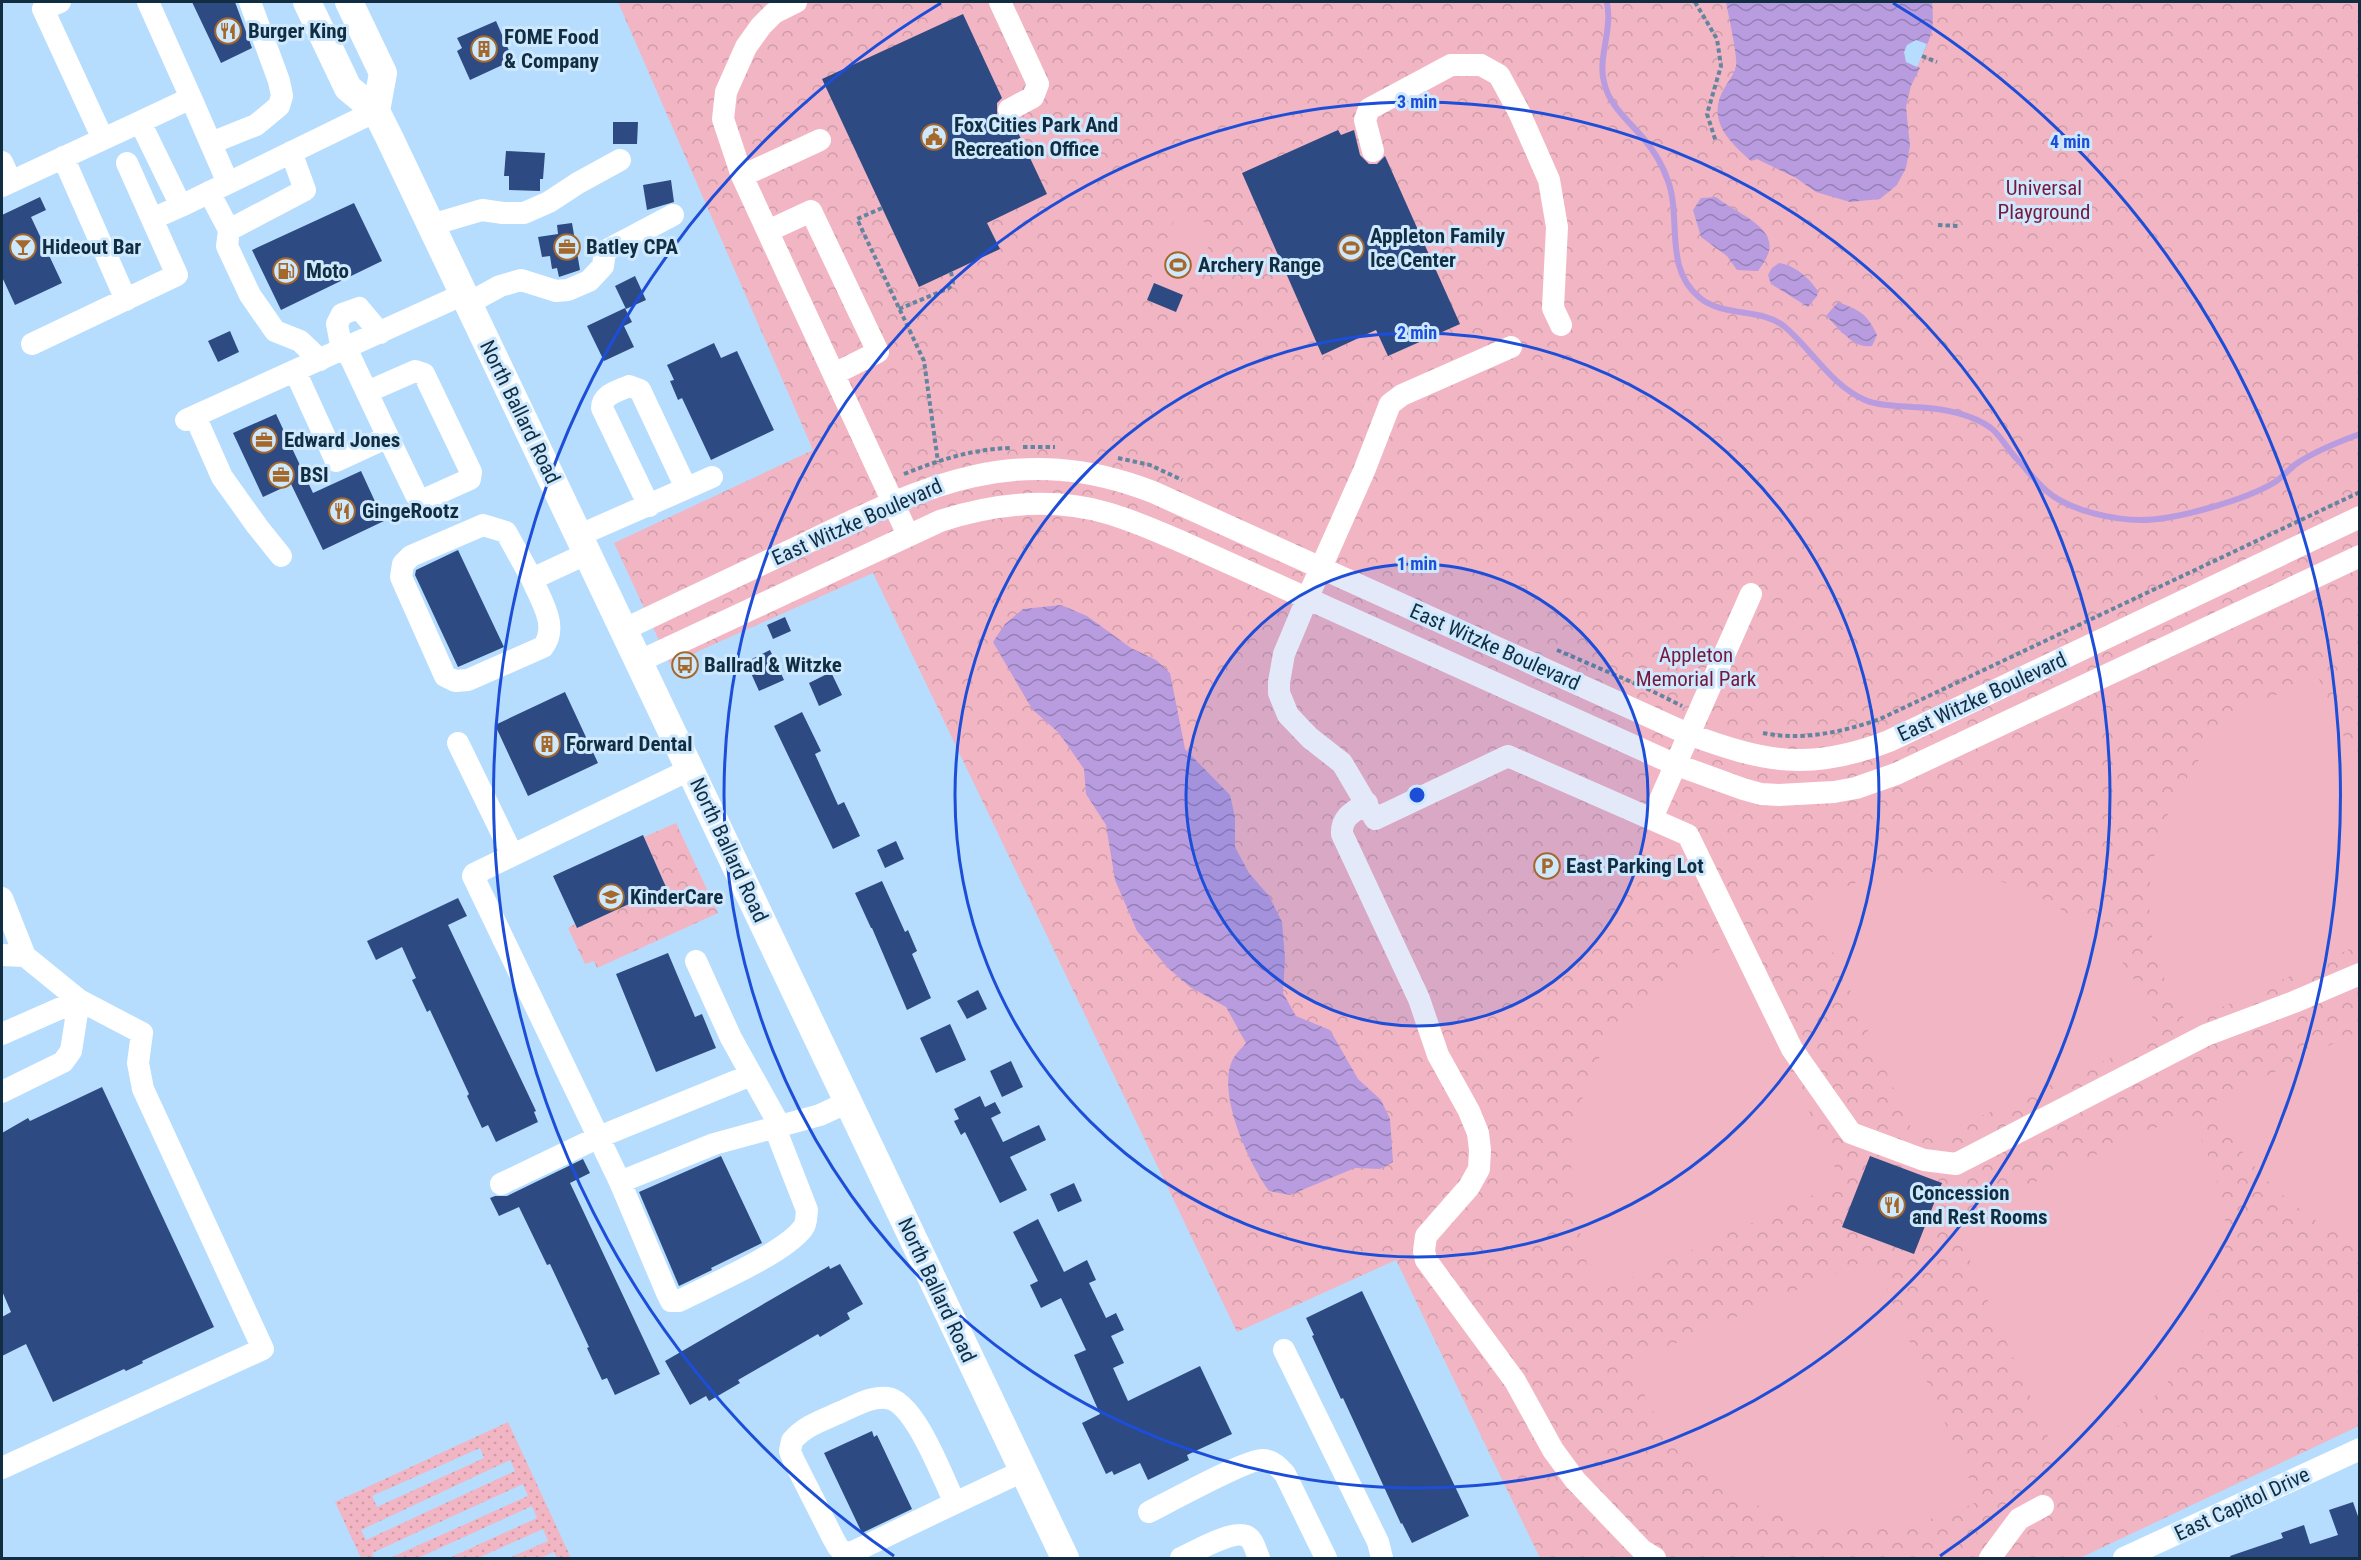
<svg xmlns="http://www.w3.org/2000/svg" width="2361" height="1560" viewBox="0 0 2361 1560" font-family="'Roboto Condensed',sans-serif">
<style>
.grass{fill:url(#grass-dots);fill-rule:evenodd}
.park{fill:url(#park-crowns)}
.pitch{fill:#f2b5c3}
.water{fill:url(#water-waves)}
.pier{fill:#b6ddfd}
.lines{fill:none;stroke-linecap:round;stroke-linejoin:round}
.stream{stroke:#b89cdf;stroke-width:6}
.building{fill:#2e4a83}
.path{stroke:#64859f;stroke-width:4;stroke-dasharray:4.5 3;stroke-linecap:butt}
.minor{stroke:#fff;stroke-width:22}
.major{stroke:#fff;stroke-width:28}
.ring{fill:none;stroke:#1d4ed8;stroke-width:3}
.labels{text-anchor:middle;stroke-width:6;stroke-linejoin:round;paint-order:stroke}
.poi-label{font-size:21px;font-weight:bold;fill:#112d41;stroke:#cee8fe;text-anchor:start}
.park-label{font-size:21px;fill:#76193c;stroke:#cee8fe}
.street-label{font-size:21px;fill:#112d41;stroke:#cee8fe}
.centre{fill:#1d4ed8;stroke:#cee8fe;stroke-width:3}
.ring-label{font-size:18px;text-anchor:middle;font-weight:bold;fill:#1d4ed8;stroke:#cee8fe;stroke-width:6;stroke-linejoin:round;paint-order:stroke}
</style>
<defs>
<pattern id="grass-dots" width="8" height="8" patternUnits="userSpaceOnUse" patternTransform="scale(1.5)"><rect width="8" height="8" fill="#f2b5c3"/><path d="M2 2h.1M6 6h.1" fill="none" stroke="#ce9ca9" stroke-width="1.8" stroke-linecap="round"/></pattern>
<pattern id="park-crowns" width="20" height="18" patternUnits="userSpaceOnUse" patternTransform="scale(1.5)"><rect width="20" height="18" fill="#f2b5c3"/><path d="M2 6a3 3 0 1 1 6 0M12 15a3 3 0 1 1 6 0" fill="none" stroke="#ce9ca9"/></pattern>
<pattern id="water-waves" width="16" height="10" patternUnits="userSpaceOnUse" patternTransform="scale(1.5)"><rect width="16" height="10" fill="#b89cdf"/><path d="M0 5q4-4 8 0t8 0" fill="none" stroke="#9480b6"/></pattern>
</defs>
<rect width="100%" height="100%" fill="#b6ddfd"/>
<!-- grass -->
<path class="grass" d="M508 1422 571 1558H557L554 1552 540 1558H509L548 1541 543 1529 478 1558H449L537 1518 532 1506 418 1558H390L528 1496 523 1484 372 1553 374 1558H361L335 1502ZM480 1448 484 1458 377 1507 372 1496ZM510 1460 515 1471 366 1540 361 1530Z"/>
<!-- park -->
<path class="park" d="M618 2H2359V1426L2080 1558H1540L1396 1260 1237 1332 873 573 670 664 614 543 813 450Z
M676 823 718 913 597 968 594 961 585 964 568 928 575 924 577 928 666 887 644 837Z"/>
<!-- pitch -->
<path class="pitch" d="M1183 213 1211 225 1215 231 1179 313 1143 298 1177 214Z
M2318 677 2359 771V945L2187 1023C2180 1013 2175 1002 2170 991 2133 917 2148 832 2195 766 2202 755 2210 743 2220 733 2247 706 2283 691 2318 677Z
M1937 872C1951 874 1965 874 1978 876 2025 884 2073 913 2107 945 2132 968 2148 1005 2160 1036L1930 1139 1913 1132 1812 905C1825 898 1837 891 1850 885 1878 873 1907 873 1937 872Z
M1732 944 1838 1174 1833 1186 1598 1293C1586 1269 1582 1244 1578 1218 1573 1192 1569 1162 1572 1136 1573 1123 1579 1109 1583 1096 1609 1018 1659 977 1732 944Z
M2359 1031V1243C2309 1223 2264 1184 2233 1139 2225 1128 2221 1114 2215 1101Z
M2189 1113C2204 1144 2219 1178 2224 1212 2228 1233 2225 1255 2221 1276 2203 1364 2139 1424 2058 1459L1958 1233 1966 1213Z
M1859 1263 1879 1271 1979 1501C1889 1543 1796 1539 1715 1480 1699 1468 1683 1456 1671 1440 1654 1418 1641 1389 1631 1363Z"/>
<!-- water -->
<path class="water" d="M1726 2H1932C1935 34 1930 38 1917 66L1920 68 1911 86 1906 107 1910 146 1906 168 1897 185 1880 199 1850 202 1816 192 1796 178 1757 159 1751 161C1731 143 1709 123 1721 95 1725 85 1734 76 1736 66 1738 57 1728 13 1726 2Z
M1716 197C1732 211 1779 227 1768 254 1766 260 1762 265 1758 271L1737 270 1727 256 1701 237 1693 210 1701 198Z
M1779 263C1795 265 1810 279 1818 291L1817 296 1808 307 1771 284 1768 275 1772 268Z
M1838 302C1859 310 1867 313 1877 335L1872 346C1853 349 1839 328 1826 316Z
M1061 605 1087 616 1131 648 1156 660 1170 673 1185 749 1230 795 1235 817V847L1249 873 1269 896 1282 922 1285 958 1283 993 1296 1016 1330 1030 1358 1079 1381 1100 1390 1119 1393 1162 1380 1169 1355 1168 1290 1195 1269 1191C1249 1164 1217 1094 1232 1061 1235 1054 1242 1048 1246 1043L1226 1007 1190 987 1168 968 1137 931 1115 880 1106 825 1086 794 1084 769 1059 733 1032 709 993 642 1005 624 1023 609Z"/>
<!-- pier -->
<path class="pier" d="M1916 40 1927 44 1917 67 1906 62 1904 52 1907 45Z"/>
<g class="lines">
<!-- stream -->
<path class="stream" d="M1607 2C1608 9 1609 16 1608 23 1607 42 1599 63 1604 82 1609 106 1629 121 1644 139 1654 151 1663 166 1668 181 1682 219 1663 268 1700 298 1725 318 1761 307 1785 327 1813 351 1831 385 1865 400 1879 406 1898 406 1913 407 1939 408 1969 412 1991 428 2000 435 2007 448 2015 457 2027 469 2039 487 2053 496 2075 511 2113 520 2141 520 2175 520 2246 500 2275 482 2283 477 2289 469 2296 464 2315 451 2338 442 2360 434"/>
</g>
<!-- building -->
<path class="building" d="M192 2H235L252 48 221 63Z
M963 14 1002 98 997 103V116L1002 122H1013L1047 194 987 223 1000 249 919 287 822 79Z
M496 21 513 60 470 80 457 51 462 48 457 38Z
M613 122H638L637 144H613Z
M1338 130 1341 135 1354 130 1360 155 1369 164H1377L1385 156 1460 324 1388 356 1376 330 1322 355 1242 173Z
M506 151 545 153 543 179H540V191L509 190V176H504Z
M671 180 674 202 647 210 643 185Z
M40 197 46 210 31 217 62 283 15 305 2 277V215Z
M354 203 382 261 281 310 252 250Z
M572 223 580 270 559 277 557 268 552 269 550 256 542 257 538 237 558 234 557 225Z
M635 276 646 300 626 309 615 286Z
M1154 283 1183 295 1176 312 1147 300Z
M625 308 632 322 624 326 634 347 604 361 587 326Z
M230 331 239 352 218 362 208 341Z
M714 343 721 358 737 351 774 430 711 460 682 398 678 400 670 381 674 380 667 365Z
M276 414 313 493 361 471 384 521 323 550 291 484 263 497 233 433Z
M458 550 504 647 458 667 415 575 416 570Z
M785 617 791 631 773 639 767 625Z
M770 650 784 680 759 691 746 662Z
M831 672 842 695 819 706 809 683Z
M565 692 598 763 528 796 495 725Z
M802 712 821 751 815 754 838 805 844 802 860 836 833 849 774 726Z
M643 835 666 887 577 928 553 876Z
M896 841 904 859 885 868 877 850Z
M882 881 905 932 908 930 917 951 912 954 931 998 907 1010 872 928H871L855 893Z
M458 898 467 916 448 925 536 1111 534 1112 538 1122 496 1142 488 1125 482 1128 467 1096 469 1094 430 1010 427 1012 412 980 416 978 402 947 376 960 367 941Z
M668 953 695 1017 702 1014 716 1048 656 1072 616 974Z
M978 990 987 1009 967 1019 957 1001Z
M950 1024 966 1060 936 1073 920 1038Z
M1011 1061 1023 1087 1002 1097 990 1071Z
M102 1087 214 1327 142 1361 143 1363 126 1371 124 1369 53 1402 26 1344 2 1356V1317L11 1312 2 1291V1133L28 1118 30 1121Z
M980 1096 985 1107 995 1102 1001 1113 991 1118 1003 1142 1039 1125 1046 1140 1010 1157 1027 1190 1000 1203 965 1132 961 1135 954 1121 959 1119 954 1109Z
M721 1156 762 1243 711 1268 712 1270 679 1286 639 1192Z
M1870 1156 1942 1183 1914 1254 1842 1227Z
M583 1159 590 1173 570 1183 660 1374 615 1395 607 1378 602 1380 587 1348 589 1347 550 1264 547 1265 519 1207 499 1216 490 1198 495 1196H507Z
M1074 1183 1082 1201 1058 1212 1050 1194Z
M1038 1219 1064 1272 1087 1260 1096 1280 1089 1283 1106 1318 1116 1313 1124 1330 1111 1336 1124 1363 1113 1368 1128 1401 1200 1366 1232 1434 1187 1455 1189 1460 1148 1480 1140 1463 1114 1475 1112 1471 1106 1474 1082 1423 1100 1414 1074 1355 1086 1350 1061 1298 1041 1308 1030 1285 1038 1281 1013 1232Z
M840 1264 863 1304 847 1313 850 1319 820 1337 818 1334 738 1380 740 1383 709 1401 706 1396 690 1405 665 1361 829 1266 830 1269Z
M1362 1291 1469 1516 1412 1543 1402 1523 1401 1524 1343 1398 1341 1399 1312 1336 1314 1335 1306 1318Z
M872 1431 874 1437 877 1435 912 1509 862 1533 824 1453Z
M2353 1502 2360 1522V1558H2231L2230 1556 2283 1538 2281 1533 2304 1525 2310 1544 2338 1535 2329 1510Z"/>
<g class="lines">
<!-- path -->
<path class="path" d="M1695 2 1717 39 1721 66 1707 114 1716 142
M1922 56 1937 62
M882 208 857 219 924 361 938 462
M1938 225 1958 226
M899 309 949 288 953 283 951 272
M1023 447H1055
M1118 458 1150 465 1182 480
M904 474C939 460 972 449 1010 448
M1557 650 1650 690 1682 706
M1763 733C1802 741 1843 732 1880 719L2360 492"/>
<!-- minor -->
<path class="minor" d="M60 2 43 9 103 139
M148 2 191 98
M796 2 774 13 761 26 746 47 726 92 723 119 742 176 908 535
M1000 2 1038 84 1033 97 1009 110
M140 122 191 98 228 183
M211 143 256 125 279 106 282 96 279 81 250 2
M1373 151 1365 120 1369 109 1451 65H1481L1499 75 1519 112 1549 180 1557 227 1553 308 1561 325
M63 157 126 300
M2 162 11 182
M127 163 152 219
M742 176 820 140
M2 186 140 122 181 206 376 111
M209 192 229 230 305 190 291 152
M431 225 482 210 503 213H524L549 202 578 183 620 160
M229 230 227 246 250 295 275 331 300 341 320 360
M768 231 811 211 878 352 834 374
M469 303 500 286 521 280 556 291 568 290 589 281 603 266 605 251 673 215
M32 344 177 275 152 219 181 206
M1511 347 1402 395 1390 404 1364 471 1307 599 1284 654 1279 682V693L1288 715 1310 738 1342 763 1375 819 1508 756 1688 835 1792 1049 1851 1133 1924 1160 1956 1164 2206 1035 2294 1002 2360 974
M342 350 337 324 342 314 359 308 380 333
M295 371 336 461 388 437 346 348
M367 392 415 371 424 374 471 472 470 479 421 501 416 495 388 437
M195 416 222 477 257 526 281 556
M186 420 464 294
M649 506 602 408C602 394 619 391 629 386L640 390 686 488
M580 535 712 477
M532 579 506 532 483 525 411 556 403 564 401 577 445 676 455 681 468 680 543 647C559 626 541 601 532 579L588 553
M625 629C684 601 743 573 802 545 923 486 1017 439 1153 492L1688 734C1765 762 1809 772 1889 741L2360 517
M640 661 940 521C993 504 1052 497 1107 513 1132 520 1156 531 1180 541L1674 764 1743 789 1761 794 1779 795 1834 792 1856 788 1896 774 2360 556
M458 743 512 854
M691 769 474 874 473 876 620 1182 714 1144 820 1115 848 1102
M1367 803C1354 811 1341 817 1342 834L1419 999 1438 1055 1469 1111 1478 1133 1480 1150 1479 1169 1469 1187 1426 1236 1424 1251 1426 1260 1515 1381 1553 1450 1575 1480 1642 1550 1655 1558
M1652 818 1751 594
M2 898 25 956 79 1000 142 1033 138 1063 143 1089 263 1349 2 1468
M2 955 25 956
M696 961 731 1038 780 1126
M2 1034 79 1000
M2 1092 63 1062 71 1051 79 1000
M620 1182 667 1293 671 1301H679C710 1285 785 1253 803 1228 807 1223 806 1217 807 1210L775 1128
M501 1184 599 1137 751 1075
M1284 1350 1378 1542 1382 1558
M955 1503 853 1552 844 1553 838 1547 833 1538 793 1459 790 1451 792 1441C805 1425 826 1419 843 1411 857 1405 871 1396 887 1398 915 1401 943 1479 955 1503L1023 1471
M1149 1512C1167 1503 1249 1458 1263 1460 1273 1461 1278 1466 1285 1474L1326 1558
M1181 1558C1194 1552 1235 1528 1248 1537 1254 1541 1256 1552 1259 1558
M1990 1558 2019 1519 2043 1506
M2124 1558 2360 1449"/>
<!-- major -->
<path class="major" d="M307 2 348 88 376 111 389 137 1065 1558
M349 2 383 73 376 111"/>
</g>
<!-- distance rings -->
<circle cx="1417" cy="795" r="231" fill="#1d4ed8" fill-opacity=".12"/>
<g class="ring">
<circle cx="1417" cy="795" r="231"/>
<circle cx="1417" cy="795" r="462"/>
<circle cx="1417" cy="795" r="693"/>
<path d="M894 1556A924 924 0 0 1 941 3M1893 3A924 924 0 0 1 1940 1556"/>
</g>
<!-- icons -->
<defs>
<g id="restaurant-ring" transform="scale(1.35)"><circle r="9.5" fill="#cee8fe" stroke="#a4682b" stroke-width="1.5"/><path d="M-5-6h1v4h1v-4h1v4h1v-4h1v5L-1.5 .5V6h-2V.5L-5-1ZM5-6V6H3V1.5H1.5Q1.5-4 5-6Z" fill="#a4682b"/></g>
<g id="building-ring" transform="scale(1.35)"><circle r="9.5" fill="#cee8fe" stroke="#a4682b" stroke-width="1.5"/><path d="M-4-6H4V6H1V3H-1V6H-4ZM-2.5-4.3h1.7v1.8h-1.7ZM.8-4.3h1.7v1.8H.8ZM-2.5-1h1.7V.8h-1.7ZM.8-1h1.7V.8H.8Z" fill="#a4682b"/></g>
<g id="civic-ring" transform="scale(1.35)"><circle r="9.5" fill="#cee8fe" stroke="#a4682b" stroke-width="1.5"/><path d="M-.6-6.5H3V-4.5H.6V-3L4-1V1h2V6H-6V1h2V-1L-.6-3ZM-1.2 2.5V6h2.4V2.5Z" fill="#a4682b"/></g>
<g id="bar-ring" transform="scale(1.35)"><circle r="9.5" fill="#cee8fe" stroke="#a4682b" stroke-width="1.5"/><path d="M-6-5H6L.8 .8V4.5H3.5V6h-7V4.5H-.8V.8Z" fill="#a4682b"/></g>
<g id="office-ring" transform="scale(1.35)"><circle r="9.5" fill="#cee8fe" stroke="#a4682b" stroke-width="1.5"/><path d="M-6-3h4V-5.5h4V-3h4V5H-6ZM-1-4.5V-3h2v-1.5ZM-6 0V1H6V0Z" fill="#a4682b"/></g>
<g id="stadium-ring" transform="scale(1.35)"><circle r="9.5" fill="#cee8fe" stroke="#a4682b" stroke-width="1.5"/><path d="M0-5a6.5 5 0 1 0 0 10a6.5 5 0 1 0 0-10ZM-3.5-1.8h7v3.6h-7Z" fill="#a4682b"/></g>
<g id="fuel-ring" transform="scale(1.35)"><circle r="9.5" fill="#cee8fe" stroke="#a4682b" stroke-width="1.5"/><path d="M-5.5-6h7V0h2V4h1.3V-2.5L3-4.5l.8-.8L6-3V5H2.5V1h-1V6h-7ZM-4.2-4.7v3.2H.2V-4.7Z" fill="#a4682b"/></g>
<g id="bus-ring" transform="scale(1.35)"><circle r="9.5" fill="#cee8fe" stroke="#a4682b" stroke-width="1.5"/><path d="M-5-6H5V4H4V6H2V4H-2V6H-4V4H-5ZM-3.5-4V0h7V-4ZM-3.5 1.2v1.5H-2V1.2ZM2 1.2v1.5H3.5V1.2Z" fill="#a4682b"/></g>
<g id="parking-ring" transform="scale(1.35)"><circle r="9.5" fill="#cee8fe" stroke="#a4682b" stroke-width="1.5"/><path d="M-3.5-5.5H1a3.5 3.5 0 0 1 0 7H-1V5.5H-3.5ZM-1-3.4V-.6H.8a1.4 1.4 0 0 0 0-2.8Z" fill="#a4682b"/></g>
<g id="school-ring" transform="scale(1.35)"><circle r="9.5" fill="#cee8fe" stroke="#a4682b" stroke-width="1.5"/><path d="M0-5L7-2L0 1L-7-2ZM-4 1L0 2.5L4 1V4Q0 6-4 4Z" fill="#a4682b"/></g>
</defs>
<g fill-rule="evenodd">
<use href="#restaurant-ring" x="228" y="31"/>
<use href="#building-ring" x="484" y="49"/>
<use href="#civic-ring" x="934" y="137"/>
<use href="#bar-ring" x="23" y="247"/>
<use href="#office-ring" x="567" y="247"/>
<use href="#stadium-ring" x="1351" y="248"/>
<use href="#stadium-ring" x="1178" y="265"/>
<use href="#fuel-ring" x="286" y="271"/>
<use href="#office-ring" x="264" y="440"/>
<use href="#office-ring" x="281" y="475"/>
<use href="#restaurant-ring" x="342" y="511"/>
<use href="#bus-ring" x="685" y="665"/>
<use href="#building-ring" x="547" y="744"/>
<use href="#parking-ring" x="1547" y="866"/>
<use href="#school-ring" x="611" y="897"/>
<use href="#restaurant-ring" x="1892" y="1205"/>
</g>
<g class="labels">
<!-- poi labels -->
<g class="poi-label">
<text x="248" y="38">Burger King</text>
<text x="504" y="44">FOME Food<tspan x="504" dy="24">&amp; Company</tspan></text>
<text x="954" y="132">Fox Cities Park And<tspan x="954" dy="24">Recreation Office</tspan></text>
<text x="1370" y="243">Appleton Family<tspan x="1370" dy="24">Ice Center</tspan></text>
<text x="42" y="254">Hideout Bar</text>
<text x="586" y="254">Batley CPA</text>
<text x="1198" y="272">Archery Range</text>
<text x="306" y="278">Moto</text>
<text x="284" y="447">Edward Jones</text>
<text x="300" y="482">BSI</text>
<text x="362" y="518">GingeRootz</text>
<text x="704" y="672">Ballrad &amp; Witzke</text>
<text x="566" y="751">Forward Dental</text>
<text x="1566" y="873">East Parking Lot</text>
<text x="630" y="904">KinderCare</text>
<text x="1912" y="1200">Concession<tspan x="1912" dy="24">and Rest Rooms</tspan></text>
</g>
<!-- park labels -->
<g class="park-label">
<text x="2044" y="195">Universal<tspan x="2044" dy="24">Playground</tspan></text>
<text x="1696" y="662">Appleton<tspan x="1696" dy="24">Memorial Park</tspan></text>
</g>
<!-- street labels -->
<g class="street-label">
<text transform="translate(520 412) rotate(64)" y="7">North Ballard Road</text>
<text transform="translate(857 522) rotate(-24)" y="7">East Witzke Boulevard</text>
<text transform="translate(1495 647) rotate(24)" y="7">East Witzke Boulevard</text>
<text transform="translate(1982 697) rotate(-25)" y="7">East Witzke Boulevard</text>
<text transform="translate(729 850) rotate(65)" y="7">North Ballard Road</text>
<text transform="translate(937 1290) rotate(65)" y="7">North Ballard Road</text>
<text transform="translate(2242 1504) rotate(-25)" y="7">East Capitol Drive</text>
</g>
</g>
<circle cx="1417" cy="795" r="9" class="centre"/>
<g class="ring-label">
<text x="1417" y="108">3 min</text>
<text x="2070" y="148">4 min</text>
<text x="1417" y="339">2 min</text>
<text x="1417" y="570">1 min</text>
</g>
<!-- border -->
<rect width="2361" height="1560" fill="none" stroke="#112d41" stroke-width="6"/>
</svg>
